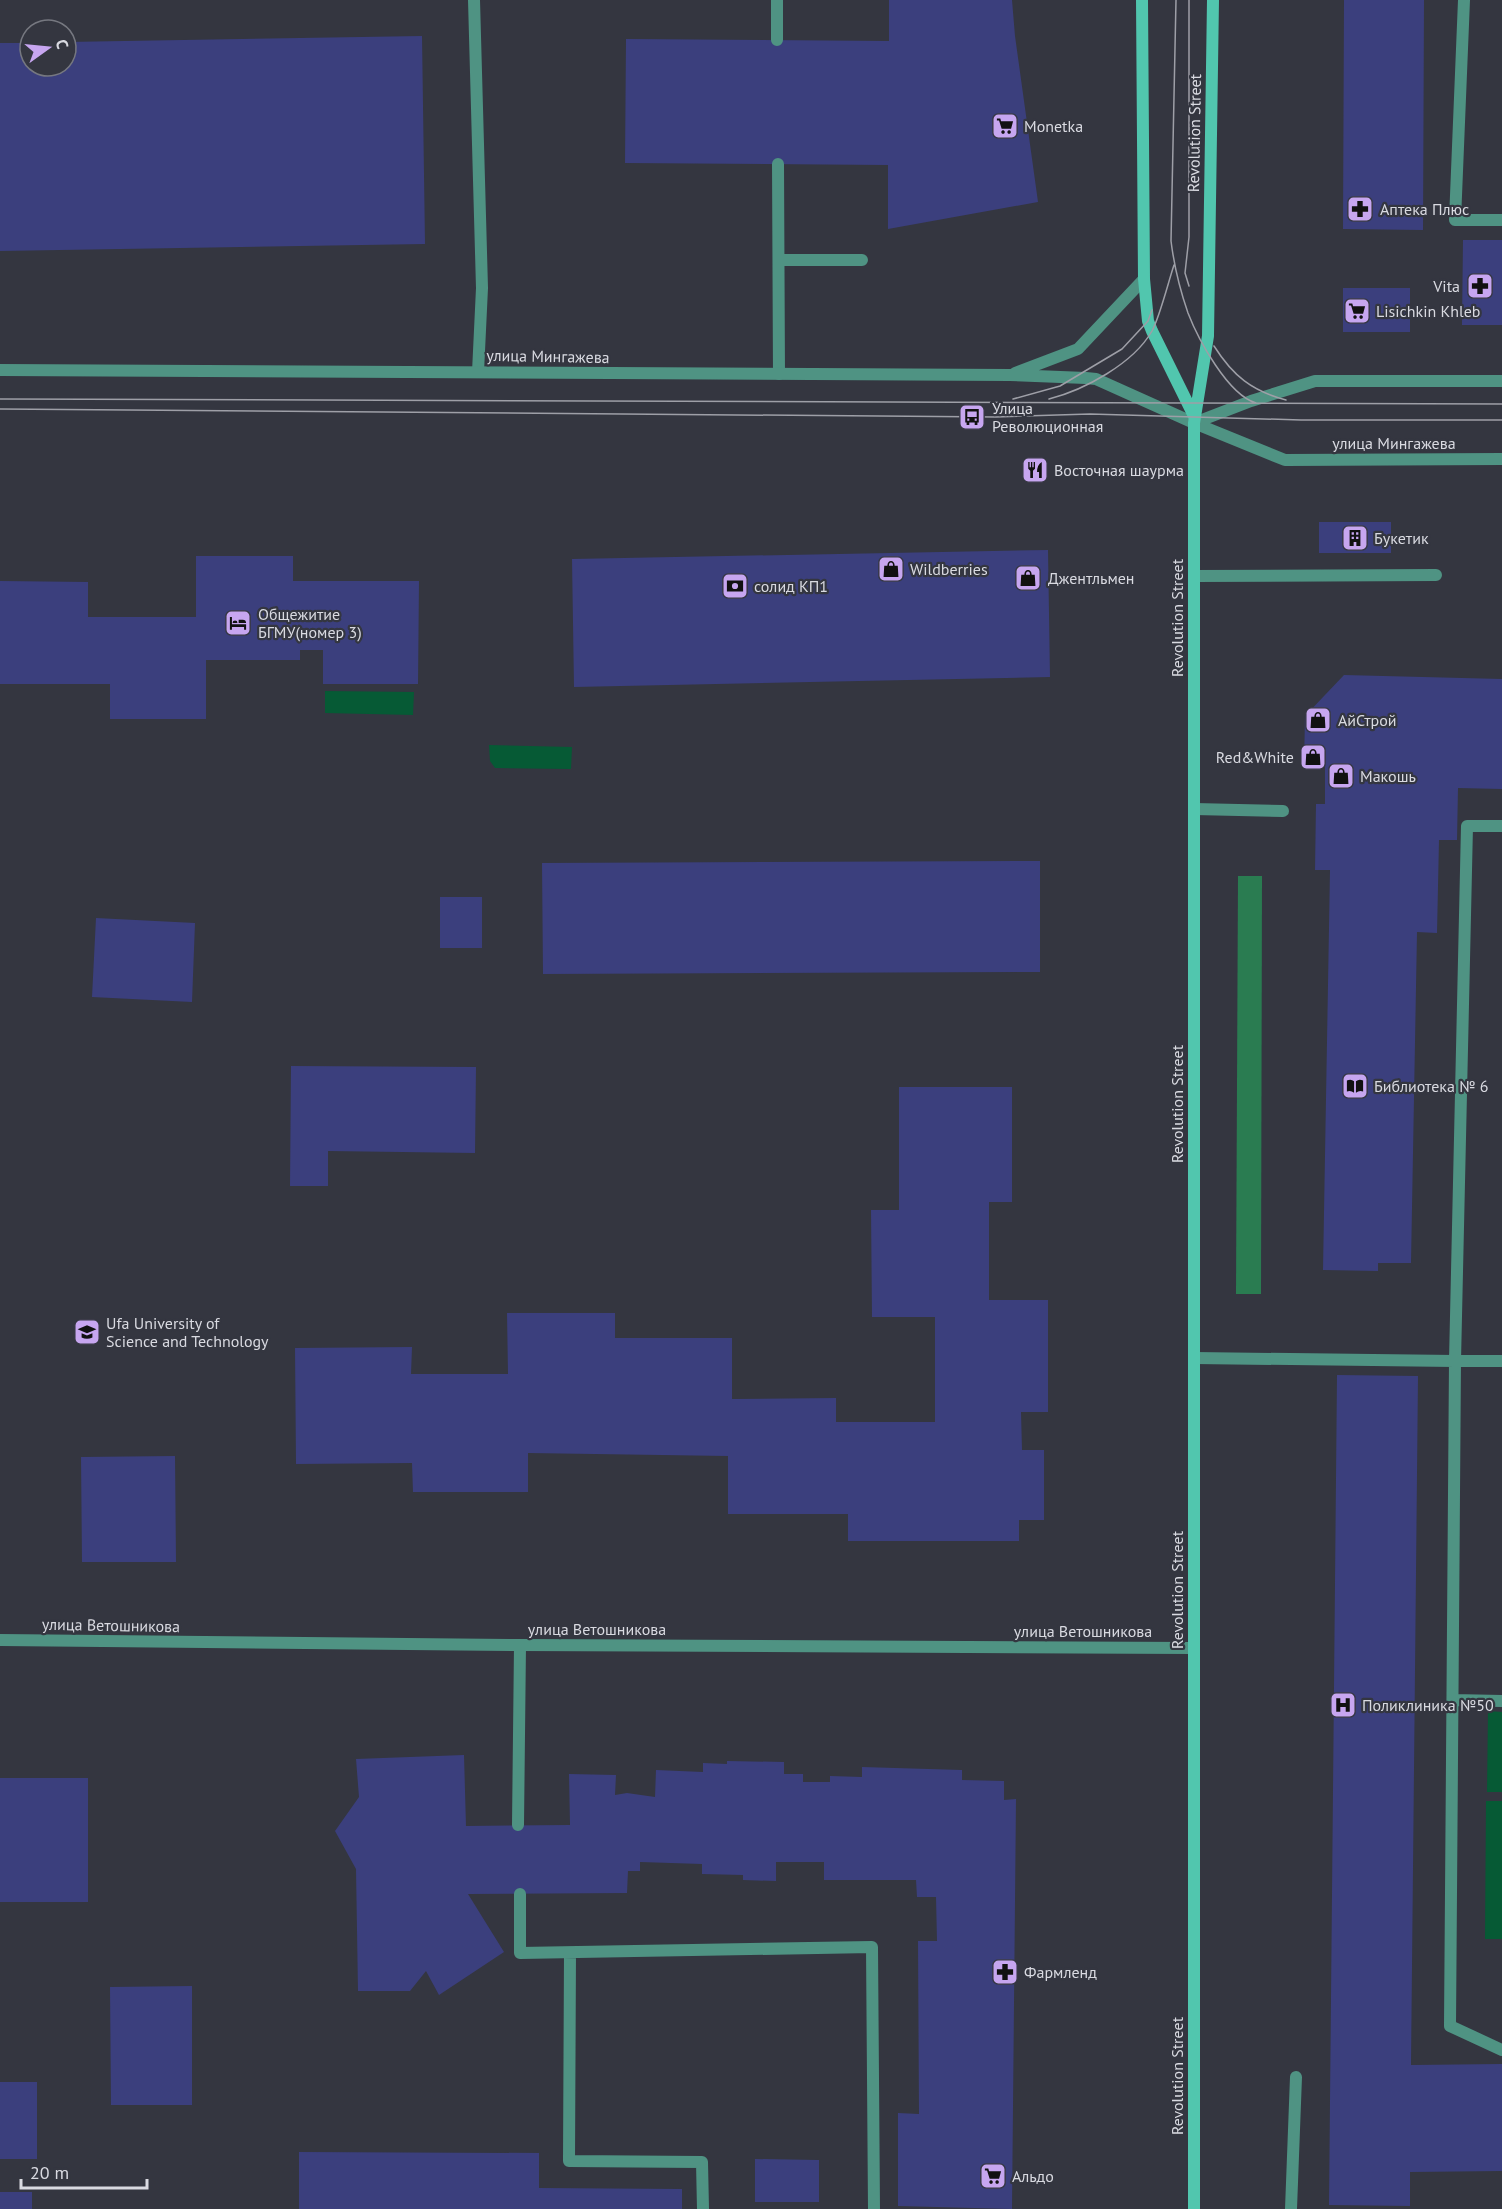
<svg xmlns="http://www.w3.org/2000/svg" width="1502" height="2209" viewBox="0 0 1502 2209" font-family="'PT Sans',sans-serif">
<style>
.green{fill:#065a35}
.forest{fill:#2a7c51}
.building{fill:#3b3f7d}
.lines{fill:none;stroke-linecap:round;stroke-linejoin:round}
.service{stroke:#4f9383;stroke-width:12}
.minor{stroke:#4f9383;stroke-width:12}
.tertiary{stroke:#4f9383;stroke-width:12}
.secondary{stroke:#51c6ae;stroke-width:12}
.tram{stroke:#9e9fa7;stroke-width:1.5}
.labels{text-anchor:middle;stroke-width:4.5;stroke-linejoin:round;paint-order:stroke}
.poi-label{font-size:16px;fill:#d9dae1;stroke:#343640;text-anchor:start}
.street-label{font-size:16px;fill:#d9dae1;stroke:#343640}
</style>
<rect width="100%" height="100%" fill="#343640"/>
<!-- green -->
<path class="green" d="M325 691 414 692 413 715 325 713Z
M489 745 572 747 571 769 495 768 490 761Z
M1488 1711 1502 1712V1792H1487Z
M1486 1801H1502V1939H1485Z"/>
<!-- forest -->
<path class="forest" d="M1238 876H1262L1261 1294H1236Z"/>
<!-- building -->
<path class="building" d="M889 0H1012L1015 36 1038 202 888 229V165L625 163 626 39 889 41Z
M1344 0H1424L1423 230 1343 229Z
M422 36 425 244 0 251V43H30V66H66V42Z
M1463 240H1502V325H1462Z
M1343 288H1410V332H1343Z
M1319 522H1391V553H1319Z
M1048 550 1050 677 574 687 572 559Z
M196 556H293V581H419L418 684H323V650H300V660H206V719H110V684H0V581L88 582V617H196Z
M1344 675 1502 679V789L1458 788 1457 840H1439L1437 933 1417 932 1411 1263H1378V1271L1323 1270 1330 870H1315L1316 804H1325V766H1304L1305 716Z
M1040 861V972L543 974 542 863Z
M440 897H482V948H440Z
M96 918 195 923 192 1002 92 997Z
M291 1066 476 1067 475 1153 328 1151V1186H290Z
M899 1087H1012V1202H989V1300H1048V1412H1021L1022 1450H1044V1520H1019V1541H848V1514H728V1456L528 1453V1492H413L412 1463 296 1464 295 1348 412 1347 411 1374H508L507 1313H615V1338H732V1399L836 1398V1422H935V1317H872L871 1210H899Z
M1337 1375 1418 1376 1411 2065 1502 2064V2171L1410 2172V2206L1329 2205Z
M175 1456 176 1562H82L81 1457Z
M464 1755 466 1826 570 1825 569 1774 616 1775 615 1795 627 1793 655 1797 656 1770 703 1772V1763L727 1764V1761L784 1762V1774H803V1782H830V1776L862 1777V1767L962 1770V1780L1004 1781V1800L1016 1799 1012 2209 898 2206V2113L919 2114 918 1941H937L936 1897H917L916 1880H824V1862H776V1881L743 1880V1875L702 1874V1864L640 1862V1871H628L627 1893 468 1894 504 1952 439 1995 426 1971 410 1991H358L356 1869 335 1831 359 1797 356 1759Z
M0 1778H88V1902H0Z
M192 1986V2105H111L110 1987Z
M0 2082H37V2159H0Z
M299 2152 539 2153V2188L682 2189V2209H299Z
M755 2159 819 2160V2202H755Z
M0 2192H32V2209H0Z"/>
<g class="lines">
<!-- service -->
<path class="service" d="M474 0 482 288 478 372
M777 0V40
M1464 0 1455 220H1502
M778 164 779 374
M779 260H862
M1194 576 1436 575
M1194 809 1283 811
M1194 1358 1455 1361 1467 826H1502
M1502 1361H1455L1450 2026 1502 2050
M1453 1700 1502 1701
M518 1825 520 1645
M520 1894V1953L872 1947 874 2209
M570 1953 569 2161 702 2162 703 2209
M1291 2209 1296 2077"/>
<!-- minor -->
<path class="minor" d="M0 1640 520 1645 1193 1648"/>
<!-- tertiary -->
<path class="tertiary" d="M0 370 1010 375 1086 378 1096 379 1194 423 1285 460 1502 459
M1015 373 1078 349 1144 279
M1194 423 1251 401 1315 381H1502"/>
<!-- secondary -->
<path class="secondary" d="M1142 0 1144 279 1148 321 1152 331 1194 416
M1194 2209V423L1208 336 1213 0"/>
<!-- tram -->
<path class="tram" d="M1176 0 1171 241C1174 265 1180 290 1188 313 1198 339 1228 395 1256 403
M1189 286 1185 273 1189 237V0
M1214 346C1233 376 1252 391 1286 400
M0 399 1502 404
M1013 399 1060 386 1122 349 1148 321 1152 310
M1049 399C1084 390 1133 364 1152 331 1160 316 1168 283 1174 265
M0 409 996 417 1090 414 1301 420H1502"/>
</g>
<!-- icons -->
<defs>
<g id="supermarket-square" transform="scale(1.35)"><rect x="-9" y="-9" width="18" height="18" rx="4" fill="#c7a6f0" stroke="#343640"/><path d="M-6-5.5h2.5l.6 2H6L4.5 2H-2.5L-4.4-4H-6ZM-1.5 3.2a1.3 1.3 0 1 0 .1 0ZM3 3.2a1.3 1.3 0 1 0 .1 0Z" fill="#111"/></g>
<g id="pharmacy-square" transform="scale(1.35)"><rect x="-9" y="-9" width="18" height="18" rx="4" fill="#c7a6f0" stroke="#343640"/><path d="M-2-6h4v4h4v4h-4v4h-4v-4h-4v-4h4Z" fill="#111"/></g>
<g id="bus-square" transform="scale(1.35)"><rect x="-9" y="-9" width="18" height="18" rx="4" fill="#c7a6f0" stroke="#343640"/><path d="M-5-6H5V4H4V6H2V4H-2V6H-4V4H-5ZM-3.5-4V0h7V-4ZM-3.5 1.2v1.5H-2V1.2ZM2 1.2v1.5H3.5V1.2Z" fill="#111"/></g>
<g id="restaurant-square" transform="scale(1.35)"><rect x="-9" y="-9" width="18" height="18" rx="4" fill="#c7a6f0" stroke="#343640"/><path d="M-5-6h1v4h1v-4h1v4h1v-4h1v5L-1.5 .5V6h-2V.5L-5-1ZM5-6V6H3V1.5H1.5Q1.5-4 5-6Z" fill="#111"/></g>
<g id="building-square" transform="scale(1.35)"><rect x="-9" y="-9" width="18" height="18" rx="4" fill="#c7a6f0" stroke="#343640"/><path d="M-4-6H4V6H1V3H-1V6H-4ZM-2.5-4.3h1.7v1.8h-1.7ZM.8-4.3h1.7v1.8H.8ZM-2.5-1h1.7V.8h-1.7ZM.8-1h1.7V.8H.8Z" fill="#111"/></g>
<g id="shop-square" transform="scale(1.35)"><rect x="-9" y="-9" width="18" height="18" rx="4" fill="#c7a6f0" stroke="#343640"/><path d="M-5-2.5h2.3a2.7 3.5 0 0 1 5.4 0H5L5.5 6h-11ZM-1.5-2.5h3a1.5 2.3 0 0 0-3 0Z" fill="#111"/></g>
<g id="bank-square" transform="scale(1.35)"><rect x="-9" y="-9" width="18" height="18" rx="4" fill="#c7a6f0" stroke="#343640"/><path d="M-6-4H6V4H-6ZM0-2.3a2.3 2.3 0 1 0 0 4.6a2.3 2.3 0 1 0 0-4.6Z" fill="#111"/></g>
<g id="hotel-square" transform="scale(1.35)"><rect x="-9" y="-9" width="18" height="18" rx="4" fill="#c7a6f0" stroke="#343640"/><path d="M-6-4.5h1.5V1H6V5H4.5V3h-9V5H-6ZM-4 0a1.8 1.8 0 1 1 3.6 0ZM.5 0V-2.5h3Q6-2.5 6 0Z" fill="#111"/></g>
<g id="library-square" transform="scale(1.35)"><rect x="-9" y="-9" width="18" height="18" rx="4" fill="#c7a6f0" stroke="#343640"/><path d="M-6-4Q-3-5.5-.7-3.5V5Q-3 3-6 4ZM6-4Q3-5.5 .7-3.5V5Q3 3 6 4Z" fill="#111"/></g>
<g id="university-square" transform="scale(1.35)"><rect x="-9" y="-9" width="18" height="18" rx="4" fill="#c7a6f0" stroke="#343640"/><path d="M0-5L7-2L0 1L-7-2ZM-4 1L0 2.5L4 1V4Q0 6-4 4Z" fill="#111"/></g>
<g id="hospital-square" transform="scale(1.35)"><rect x="-9" y="-9" width="18" height="18" rx="4" fill="#c7a6f0" stroke="#343640"/><path d="M-5-5h3v3.5h4V-5h3V5h-3V1.5h-4V5h-3Z" fill="#111"/></g>
</defs>
<g fill-rule="evenodd">
<use href="#supermarket-square" x="1005" y="126"/>
<use href="#pharmacy-square" x="1360" y="209"/>
<use href="#pharmacy-square" x="1480" y="286"/>
<use href="#supermarket-square" x="1357" y="311"/>
<use href="#bus-square" x="972" y="417"/>
<use href="#restaurant-square" x="1035" y="470"/>
<use href="#building-square" x="1355" y="538"/>
<use href="#shop-square" x="891" y="569"/>
<use href="#shop-square" x="1028" y="578"/>
<use href="#bank-square" x="735" y="586"/>
<use href="#hotel-square" x="238" y="623"/>
<use href="#shop-square" x="1318" y="720"/>
<use href="#shop-square" x="1313" y="757"/>
<use href="#shop-square" x="1341" y="776"/>
<use href="#library-square" x="1355" y="1086"/>
<use href="#university-square" x="87" y="1332"/>
<use href="#hospital-square" x="1343" y="1705"/>
<use href="#pharmacy-square" x="1005" y="1972"/>
<use href="#supermarket-square" x="993" y="2176"/>
</g>
<g class="labels">
<!-- poi labels -->
<g class="poi-label">
<text x="1024" y="132">Monetka</text>
<text x="1380" y="215">Аптека Плюс</text>
<text x="1460" y="292" text-anchor="end">Vita</text>
<text x="1376" y="317">Lisichkin Khleb</text>
<text x="992" y="414">Улица<tspan x="992" dy="18">Революционная</tspan></text>
<text x="1054" y="476">Восточная шаурма</text>
<text x="1374" y="544">Букетик</text>
<text x="910" y="575">Wildberries</text>
<text x="1048" y="584">Джентльмен</text>
<text x="754" y="592">солид КП1</text>
<text x="258" y="620">Общежитие<tspan x="258" dy="18">БГМУ(номер 3)</tspan></text>
<text x="1338" y="726">АйСтрой</text>
<text x="1294" y="763" text-anchor="end">Red&amp;White</text>
<text x="1360" y="782">Макошь</text>
<text x="1374" y="1092">Библиотека № 6</text>
<text x="106" y="1329">Ufa University of<tspan x="106" dy="18">Science and Technology</tspan></text>
<text x="1362" y="1711">Поликлиника №50</text>
<text x="1024" y="1978">Фармленд</text>
<text x="1012" y="2182">Альдо</text>
</g>
<!-- street labels -->
<g class="street-label">
<text transform="translate(1194 133) rotate(-89)" y="6">Revolution Street</text>
<text transform="translate(548 356) rotate(1)" y="6">улица Мингажева</text>
<text x="1394" y="449">улица Мингажева</text>
<text transform="translate(1177 618) rotate(-90)" y="6">Revolution Street</text>
<text transform="translate(1177 1104) rotate(-90)" y="6">Revolution Street</text>
<text transform="translate(1177 1590) rotate(-90)" y="6">Revolution Street</text>
<text transform="translate(111 1625) rotate(1)" y="6">улица Ветошникова</text>
<text x="597" y="1635">улица Ветошникова</text>
<text x="1083" y="1637">улица Ветошникова</text>
<text transform="translate(1177 2076) rotate(-90)" y="6">Revolution Street</text>
</g>
</g>
<!-- north arrow -->
<g transform="translate(48 48) rotate(75)"><circle r="28" fill="#343640" stroke="#767880" stroke-width="1.5"/>
<path d="M0-4.5L10 22L0 15L-10 22Z" fill="#c7a6f0"/>
<text y="-9" font-size="16" font-weight="bold" text-anchor="middle" fill="#d9dae1">С</text>
</g>
<!-- scale -->
<path d="M21 2179v9h126v-9" fill="none" stroke="#d9dae1" stroke-width="3"/>
<text x="30" y="2179" font-size="18" fill="#d9dae1" stroke="#343640" stroke-width="4.5" paint-order="stroke">20 m</text>
</svg>
